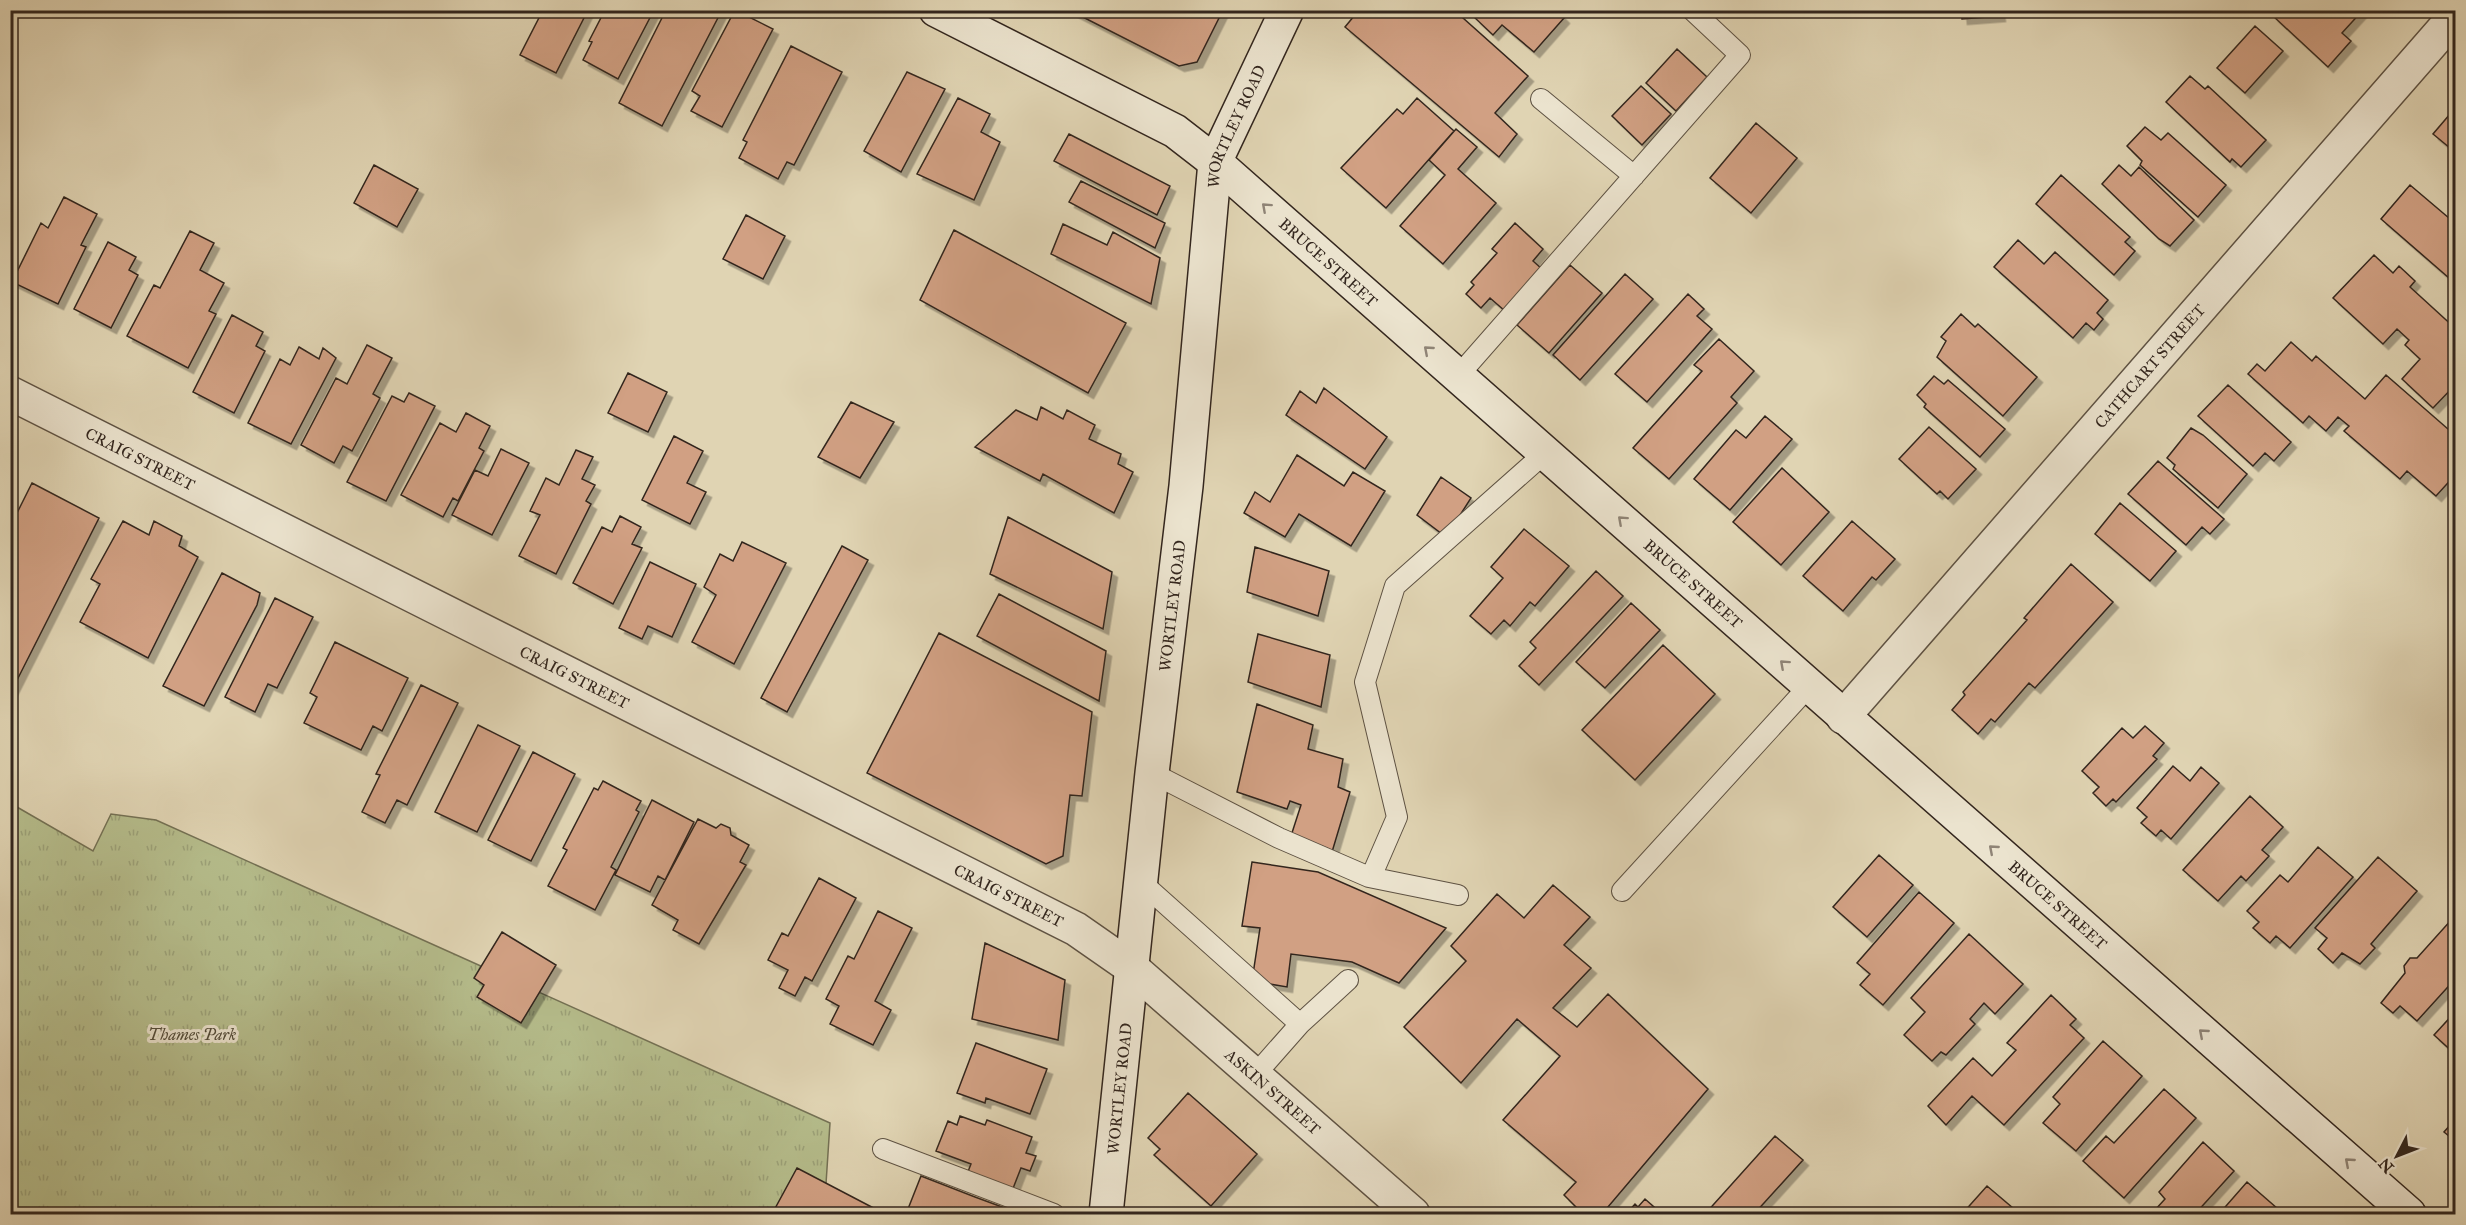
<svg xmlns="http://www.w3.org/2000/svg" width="2466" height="1225" viewBox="0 0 2466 1225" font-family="'IM FELL Great Primer',serif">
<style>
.park{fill:url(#park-tufts);stroke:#747154;stroke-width:1.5}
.building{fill:#d1a083;stroke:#33261e;stroke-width:1.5;filter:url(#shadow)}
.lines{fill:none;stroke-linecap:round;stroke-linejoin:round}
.lane-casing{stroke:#5e5243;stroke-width:22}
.street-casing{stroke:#5e5243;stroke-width:36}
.secondary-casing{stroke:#33261e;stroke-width:36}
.lane{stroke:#ebe3ce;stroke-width:20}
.street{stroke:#ebe3ce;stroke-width:33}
.secondary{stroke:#ebe3ce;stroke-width:33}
.oneway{stroke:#8f8476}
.labels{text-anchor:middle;stroke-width:6;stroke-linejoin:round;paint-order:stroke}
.street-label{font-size:16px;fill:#33261e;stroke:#ebe3ce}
.park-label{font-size:16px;font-style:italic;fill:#544c39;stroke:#ebe3ce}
</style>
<defs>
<pattern id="park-tufts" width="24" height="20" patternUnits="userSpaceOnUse" patternTransform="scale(1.5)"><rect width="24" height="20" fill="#b5bc8b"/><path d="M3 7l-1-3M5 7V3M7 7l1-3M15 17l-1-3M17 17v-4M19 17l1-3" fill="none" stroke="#9ca178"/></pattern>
<filter id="shadow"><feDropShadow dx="5.5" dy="5.5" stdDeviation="0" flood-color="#0004"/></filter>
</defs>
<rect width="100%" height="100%" fill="#e0d4b3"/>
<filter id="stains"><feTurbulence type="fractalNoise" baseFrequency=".00333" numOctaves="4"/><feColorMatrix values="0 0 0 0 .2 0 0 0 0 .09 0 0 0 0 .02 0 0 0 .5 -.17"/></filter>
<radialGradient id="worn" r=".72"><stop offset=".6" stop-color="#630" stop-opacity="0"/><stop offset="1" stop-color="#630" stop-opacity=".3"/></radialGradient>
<!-- park -->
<path class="park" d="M10 803 93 851 111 814 156 820 830 1123 824 1214H11Z"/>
<!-- building -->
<path class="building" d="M543 10H588L556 73 520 55Z
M605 10H654L618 79 583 60 592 42 589 41Z
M666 10H722L662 126 619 103Z
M735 10 773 29 722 127 691 111 700 96 692 91Z
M1069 10H1223L1197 62 1179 66Z
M1359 10H1454L1528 76 1495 113 1517 134 1499 157 1345 27Z
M1556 10 1564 18 1534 52 1502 25 1493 35 1475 18 1480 10Z
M1961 10H1999L2000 16 1962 19Z
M2278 10H2363L2342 33 2351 41 2328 67 2273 16Z
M2255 26 2283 51 2245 93 2217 68Z
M791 46 842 72 794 165 787 162 778 179 739 158 747 142 743 140Z
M1677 49 1707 77 1676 111 1646 83Z
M907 72 945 89 901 172 864 151Z
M2190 76 2205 89 2208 86 2266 140 2241 167 2232 159 2230 162 2166 102Z
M1641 86 1671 114 1642 145 1612 116Z
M958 98 990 114 981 132 1000 142 974 200 917 174Z
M1417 98 1454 131 1386 208 1341 168 1397 109 1403 114Z
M2456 107V153L2433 134Z
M1756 123 1797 158 1751 213 1710 178Z
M2145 127 2161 140 2168 133 2226 185 2198 217 2140 165 2142 161 2127 146Z
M1456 129 1477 147 1458 169 1496 203 1443 264 1400 226 1445 175 1429 160Z
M1069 134 1170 186 1157 215 1054 161Z
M374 165 418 189 397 227 354 203Z
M2119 165 2131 176 2139 167 2194 220 2170 246 2159 239 2102 184Z
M2061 175 2130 237 2125 242 2135 251 2114 275 2036 204Z
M1081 181 1165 223 1155 248 1069 202Z
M2410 185 2456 224V270L2449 278 2381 219Z
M64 197 97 214 81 245 86 247 58 304 12 282 41 223 48 228Z
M746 215 785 236 763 279 723 259Z
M1515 223 1543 249 1533 261 1542 269 1505 311 1490 298 1481 308 1466 294 1474 285 1471 282 1497 253 1492 249Z
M1063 224 1107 245 1113 232 1160 258 1151 304 1051 254Z
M954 230 1126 323 1088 393 920 300Z
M190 231 214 243 200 270 224 283 209 311 216 314 188 368 127 336 154 285 160 288Z
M2018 240 2044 264 2055 252 2108 300 2097 313 2103 319 2094 330 2086 323 2073 338 1994 267Z
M108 242 136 257 129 270 138 275 111 328 74 309Z
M2374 255 2393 273 2399 266 2415 281 2410 287 2456 329V384L2433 408 2402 379 2420 359 2405 345 2409 340 2397 329 2383 344 2333 298Z
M1570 265 1602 293 1549 353 1517 325Z
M1625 274 1653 299 1580 380 1553 355Z
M1688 294 1704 309 1697 316 1712 329 1647 402 1615 374Z
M1961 314 1975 327 1978 324 2037 377 2003 416 1937 357 1946 341 1941 337Z
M232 315 263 332 256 346 265 351 234 413 193 392Z
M1719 339 1754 371 1731 397 1737 403 1669 479 1633 448 1702 371 1694 365Z
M2291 342 2312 361 2316 356 2365 399 2386 375 2456 436V474L2436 496 2407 471 2400 479 2344 431 2349 426 2338 417 2326 431 2309 416 2303 423 2248 374 2257 364 2265 371Z
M367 345 392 358 373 394 380 398 352 451 343 446 334 463 301 445 336 378 347 384Z
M299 347 319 359 323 348 336 358 291 444 248 423 280 359 290 365Z
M628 373 667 392 648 432 608 413Z
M1934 376 1944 384 1948 380 2005 429 1980 457 1924 407 1926 404 1917 395Z
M2228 385 2291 442 2274 461 2265 453 2253 466 2198 416Z
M1324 388 1387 437 1365 469 1286 415 1300 391 1316 403Z
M409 393 435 406 386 501 347 482 392 396 404 402Z
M851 402 894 422 860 478 818 457Z
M1041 407 1063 419 1067 410 1095 425 1089 439 1121 454 1118 464 1133 472 1114 513 1043 474 1040 481 975 447 1016 410 1037 420Z
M466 413 490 426 479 448 484 451 458 501 453 498 443 517 401 495 440 423 456 432Z
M1765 416 1792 439 1730 510 1694 479 1736 430 1746 438Z
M1929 427 1976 469 1948 499 1940 491 1937 494 1899 459Z
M2191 428 2203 435 2247 474 2218 508 2173 469 2175 465 2167 458Z
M674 436 703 451 687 483 706 492 690 524 642 500Z
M501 449 529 463 492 535 452 515 475 470 488 476Z
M576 450 593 457 582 479 595 485 586 501 591 504 556 574 519 556 540 515 530 511 546 478 559 485Z
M1297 455 1344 486 1353 472 1385 491 1351 546 1299 514 1285 537 1244 513 1255 492 1270 502Z
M2158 461 2224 519 2210 534 2202 527 2186 545 2128 494Z
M1782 468 1829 512 1781 565 1733 522Z
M1441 477 1471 498 1446 537 1417 515Z
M32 483 99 518 10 694V527Z
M2120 503 2176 551 2150 581 2095 534Z
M620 516 641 527 632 544 642 548 613 604 573 583 602 527 612 532Z
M1008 517 1112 572 1103 629 990 574Z
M123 521 149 535 154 521 182 536 179 546 198 557 148 658 80 622 100 584 91 579Z
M1852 521 1895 559 1876 580 1872 577 1843 611 1803 576Z
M1524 529 1569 566 1535 606 1530 602 1510 626 1504 620 1491 634 1470 616 1503 578 1491 567Z
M742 542 786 563 734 664 692 642 716 595 704 587 720 554 733 561Z
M842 546 868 560 787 712 761 698Z
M1255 547 1329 571 1318 616 1247 592Z
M650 562 696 584 672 637 648 626 642 639 619 628Z
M2071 564 2113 602 2035 688 2029 683 1995 722 1991 719 1978 734 1952 710 1965 695 1963 692 2027 620 2024 618Z
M1596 571 1623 596 1539 685 1519 666 1536 648 1530 642Z
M222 573 260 593 257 605 204 706 163 686Z
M999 594 1106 651 1099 701 977 636Z
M275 598 313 617 277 688 268 684 255 712 225 697Z
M1631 603 1660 630 1605 688 1576 662Z
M939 633 1092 712 1082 796 1070 795 1063 856 1046 864 867 773Z
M1258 634 1330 655 1321 707 1248 682Z
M335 642 408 678 382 731 373 726 361 750 304 723 317 697 310 693Z
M1663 645 1715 694 1635 780 1582 730Z
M421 685 458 703 407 805 397 800 385 823 362 812 380 775 376 774Z
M1257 704 1313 725 1308 749 1343 759 1338 787 1350 792 1332 852 1290 839 1301 805 1290 801 1287 809 1237 792Z
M478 725 520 746 477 832 435 812Z
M2145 726 2164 743 2153 756 2157 759 2116 802 2113 799 2106 806 2093 793 2099 787 2082 771 2122 728 2133 738Z
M533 752 575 774 531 861 488 840Z
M2173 766 2190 781 2201 767 2219 783 2171 839 2161 830 2156 836 2141 823 2147 817 2137 808Z
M603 781 641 801 636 810 639 812 611 867 616 870 595 910 548 886 567 850 563 848 594 788 598 790Z
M2250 796 2283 827 2262 850 2269 856 2246 881 2241 876 2218 901 2183 870Z
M652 800 694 822 665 880 658 876 650 892 615 875Z
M698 819 716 828 721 824 730 828 731 835 749 845 740 862 746 865 699 944 673 930 678 920 652 905Z
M2318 847 2353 877 2290 948 2276 936 2270 943 2253 928 2259 922 2247 911 2280 875 2288 882Z
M1879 855 1913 885 1867 937 1833 907Z
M2378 857 2417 891 2371 944 2375 948 2360 964 2342 953 2333 963 2318 949 2327 938 2315 928Z
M1252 862 1318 872 1446 928 1399 983 1352 962 1291 954 1287 987 1252 981 1260 928 1242 926Z
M819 878 856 898 812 981 805 977 795 996 779 988 788 970 768 960 782 933 788 936Z
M1553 885 1590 917 1564 945 1591 968 1553 1008 1577 1027 1608 994 1708 1089 1602 1214H1583L1564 1195 1576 1182 1503 1120 1560 1056 1517 1019 1461 1083 1404 1027 1466 961 1451 946 1497 894 1524 918Z
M1919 892 1954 923 1883 1005 1860 985 1870 974 1857 963Z
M878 911 912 928 875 1001 891 1010 873 1045 830 1024 839 1006 826 999 848 956 854 959Z
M2452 919 2456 923V978L2417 1021 2400 1006 2393 1013 2381 1003 2405 973 2404 966 2410 958H2417Z
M502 932 556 965 521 1023 477 997 484 985 474 978Z
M1969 934 2023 984 1995 1014 1984 1003 1970 1019 1975 1024 1946 1055 1941 1052 1932 1061 1904 1035 1925 1012 1911 998Z
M985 943 1065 980 1058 1040 972 1019Z
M2051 995 2076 1019 2070 1025 2084 1038 2004 1125 1972 1096 1946 1125 1928 1106 1973 1058 1992 1076 2016 1050 2007 1043Z
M2456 1011V1055L2434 1035Z
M2103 1041 2142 1076 2076 1151 2043 1123 2060 1104 2053 1097Z
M976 1043 1047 1069 1030 1114 986 1098 985 1103 957 1093Z
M2164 1089 2196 1118 2124 1198 2083 1161 2106 1136 2114 1143Z
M1188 1093 1257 1154 1211 1206 1154 1155 1160 1149 1148 1138Z
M2456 1114V1142L2444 1132 2452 1123 2450 1120Z
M960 1116 985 1125 987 1120 1032 1137 1026 1153 1036 1156 1030 1171 1021 1168 1012 1191 967 1174 971 1164 936 1151 948 1121 957 1125Z
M1775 1136 1803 1160 1754 1214H1705Z
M2203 1142 2234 1171 2195 1214H2160L2155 1210 2165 1199 2159 1192Z
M797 1168 885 1214H772Z
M921 1176 975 1197 1021 1214H906Z
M2247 1182 2278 1209 2273 1214H2219Z
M1987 1186 2020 1214H1962Z
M1645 1199 1662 1214H1626L1635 1204 1638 1207Z"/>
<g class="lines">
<!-- lane casing -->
<g class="lane-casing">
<path id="lane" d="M1541 99 1634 176
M1458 376 1740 55 1692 10
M1152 773 1279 838 1369 877 1458 895
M1371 877 1397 817 1365 682 1395 586 1546 452
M1141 882 1300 1024
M1622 891 1809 686
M1255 1075 1300 1024 1348 980
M883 1149 1054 1214"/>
</g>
<!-- street casing -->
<g class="street-casing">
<g id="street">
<path id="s1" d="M10 393 1076 929 1132 968 1413 1214"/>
<path id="s2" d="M1843 717 2456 15"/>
</g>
</g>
<!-- secondary casing -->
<g class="secondary-casing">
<g id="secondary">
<path id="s3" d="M936 10 1175 131 1215 162 2409 1214"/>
<path id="s4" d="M1106 1214 1152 773 1186 486 1215 162 1287 10"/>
</g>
</g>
<!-- lane -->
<use href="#lane" class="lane"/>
<!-- street -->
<use href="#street" class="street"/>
<!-- secondary -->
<use href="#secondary" class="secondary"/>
</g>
<!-- one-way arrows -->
<defs><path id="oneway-chevron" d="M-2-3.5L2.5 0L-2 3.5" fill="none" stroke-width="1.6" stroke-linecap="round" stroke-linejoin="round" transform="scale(1.5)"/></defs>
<g class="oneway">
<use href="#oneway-chevron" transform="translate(1266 207) rotate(-138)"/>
<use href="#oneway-chevron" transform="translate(1428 350) rotate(-139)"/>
<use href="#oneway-chevron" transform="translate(1622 520) rotate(-138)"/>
<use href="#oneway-chevron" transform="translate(1784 664) rotate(-138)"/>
<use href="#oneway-chevron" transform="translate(1993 849) rotate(-139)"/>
<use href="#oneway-chevron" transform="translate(2203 1033) rotate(-139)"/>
<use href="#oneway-chevron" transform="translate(2349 1162) rotate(-139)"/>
</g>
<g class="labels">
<!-- street labels -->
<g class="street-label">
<text dy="6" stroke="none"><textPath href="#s4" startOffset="1098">WORTLEY ROAD</textPath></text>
<text dy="6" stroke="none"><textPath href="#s3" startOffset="470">BRUCE STREET</textPath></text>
<text dy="6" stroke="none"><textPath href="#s2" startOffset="466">CATHCART STREET</textPath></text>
<text dy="6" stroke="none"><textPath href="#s1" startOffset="146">CRAIG STREET</textPath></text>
<text dy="6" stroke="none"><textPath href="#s3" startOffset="956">BRUCE STREET</textPath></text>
<text dy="6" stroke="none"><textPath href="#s4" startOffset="612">WORTLEY ROAD</textPath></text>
<text dy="6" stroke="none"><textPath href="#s1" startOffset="632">CRAIG STREET</textPath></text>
<text dy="6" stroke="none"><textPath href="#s1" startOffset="1118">CRAIG STREET</textPath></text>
<text dy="6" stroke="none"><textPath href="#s3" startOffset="1442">BRUCE STREET</textPath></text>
<text dy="6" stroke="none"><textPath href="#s4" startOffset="126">WORTLEY ROAD</textPath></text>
<text dy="6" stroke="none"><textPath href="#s1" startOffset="1449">ASKIN STREET</textPath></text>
</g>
<!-- park labels -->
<g class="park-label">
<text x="192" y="1040">Thames Park</text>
</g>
</g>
<!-- margin -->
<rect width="2466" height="1225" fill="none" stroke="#e0d4b3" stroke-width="36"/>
<rect x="12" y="12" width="2442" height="1201" fill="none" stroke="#33261e" stroke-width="3"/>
<rect x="18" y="18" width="2430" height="1189" fill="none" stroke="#33261e" stroke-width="1.5"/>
<!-- north arrow -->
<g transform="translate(2397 1156) rotate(228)" stroke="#ebe3ce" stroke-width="4.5" paint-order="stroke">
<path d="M0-4.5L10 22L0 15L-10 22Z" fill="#33261e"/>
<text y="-9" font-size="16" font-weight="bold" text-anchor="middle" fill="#33261e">N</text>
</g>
<rect width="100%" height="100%" filter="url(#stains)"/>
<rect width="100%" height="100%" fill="url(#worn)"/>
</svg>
